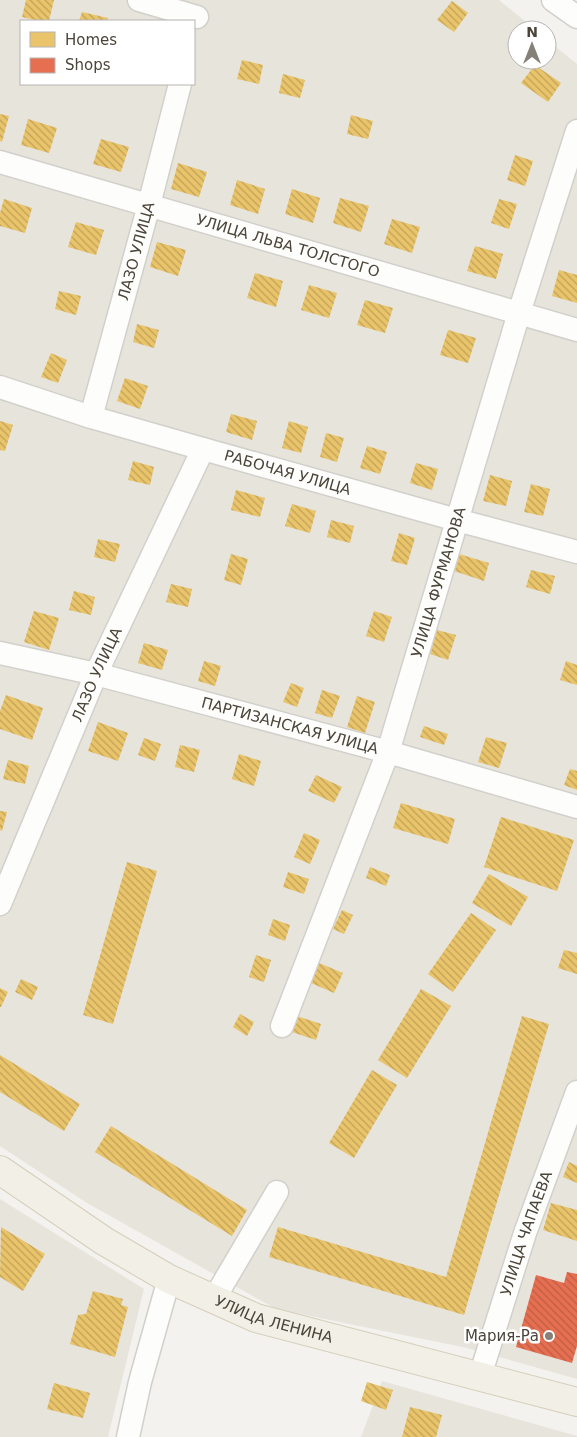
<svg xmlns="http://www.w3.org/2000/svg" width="577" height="1437" viewBox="0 0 577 1437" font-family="'DejaVu Sans',sans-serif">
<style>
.residential{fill:#e7e4dc;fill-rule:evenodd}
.homes{fill:url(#homes-back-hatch)}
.shops{fill:url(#shops-back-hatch)}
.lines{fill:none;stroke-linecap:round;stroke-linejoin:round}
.minor-casing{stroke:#d2d0cb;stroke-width:25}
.major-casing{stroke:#d6cebb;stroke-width:30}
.minor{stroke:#fdfdfc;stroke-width:22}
.major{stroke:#f2efe6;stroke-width:28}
.poi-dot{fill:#868178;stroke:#fff;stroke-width:2}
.labels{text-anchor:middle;stroke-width:5;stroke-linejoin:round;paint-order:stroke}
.street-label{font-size:15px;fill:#4b4439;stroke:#fff}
.poi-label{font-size:15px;fill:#4b4439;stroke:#fff;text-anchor:end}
</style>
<defs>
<pattern id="homes-back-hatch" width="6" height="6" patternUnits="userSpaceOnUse" patternTransform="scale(1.25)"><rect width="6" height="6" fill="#e9c46a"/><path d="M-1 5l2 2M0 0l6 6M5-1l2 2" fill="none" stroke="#bfa158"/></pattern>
<pattern id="shops-back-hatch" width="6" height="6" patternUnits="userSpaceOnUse" patternTransform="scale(1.25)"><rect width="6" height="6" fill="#e76f51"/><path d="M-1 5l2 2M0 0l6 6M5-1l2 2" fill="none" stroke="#bd5d44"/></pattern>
</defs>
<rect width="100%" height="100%" fill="#f4f2ee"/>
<!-- residential -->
<path class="residential" d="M0 0H499L536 30H517V60H547V40L577 64V1379L467 1348 276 1309 87 1203 0 1146ZM21 21H194V84H21Z
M0 1199 144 1289 108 1437H0Z
M382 1381 577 1436V1437H361Z"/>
<!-- homes -->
<path class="homes" d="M26 0H54L49 21H40L22 17Z
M452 1 468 13 454 32 437 20Z
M82 12 108 18 107 21H79Z
M242 60 263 65 259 84 237 79Z
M535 65 561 83 548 102 521 83Z
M283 74 305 80 300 98 279 93Z
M0 114 9 116 2 142 0 141Z
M351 115 373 121 368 139 347 134Z
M28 119 57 128 49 153 21 145Z
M101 139 129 147 121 172 93 164Z
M515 155 533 161 525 186 507 180Z
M178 163 207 172 199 197 171 189Z
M237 180 265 189 258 214 230 205Z
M292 189 320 198 313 223 285 214Z
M340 198 369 206 361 232 333 223Z
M4 199 32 208 25 233 0 226V213Z
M499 199 517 204 509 229 491 223Z
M392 219 420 227 412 253 384 244Z
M76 222 104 230 96 255 68 247Z
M157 242 186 250 178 276 150 267Z
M475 246 503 254 496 279 467 271Z
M559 270 577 275V303L552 296Z
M255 273 283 281 276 307 247 298Z
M309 285 337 293 329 318 301 310Z
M59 291 81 296 76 315 55 309Z
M365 300 393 308 385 333 357 325Z
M137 324 159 330 154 348 133 342Z
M448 330 476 338 468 363 440 355Z
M51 353 67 360 58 383 41 377Z
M125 378 148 386 140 409 117 401Z
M231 414 257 421 252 440 226 432Z
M0 421 13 425 5 451 0 450Z
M289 421 308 427 301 453 282 448Z
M326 433 344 438 337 462 320 457Z
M367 446 387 452 380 474 360 468Z
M133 461 154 467 150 485 128 480Z
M416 463 438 469 432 490 410 483Z
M490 475 512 481 506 506 483 501Z
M531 484 550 489 543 516 524 512Z
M236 490 265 498 260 517 231 510Z
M292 504 316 511 310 533 285 526Z
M331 520 354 526 350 543 327 537Z
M399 533 415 538 407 565 391 561Z
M98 539 120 544 115 562 94 557Z
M231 554 248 559 241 585 224 580Z
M459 554 489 563 484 581 454 571Z
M531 570 555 576 550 594 526 587Z
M171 584 192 589 188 607 166 602Z
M74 591 95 597 91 615 69 610Z
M34 611 59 618 49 650 24 642Z
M374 611 392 617 384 642 366 636Z
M437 630 456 635 448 660 430 654Z
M144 643 168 650 162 670 138 663Z
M204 661 221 666 215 686 198 681Z
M566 661 577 665V685L560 680Z
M291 683 304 688 297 707 283 702Z
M322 690 340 696 332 718 315 713Z
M6 695 43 708 32 740 0 729V711Z
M357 696 375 702 365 733 347 727Z
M98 722 128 733 118 761 88 751Z
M424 726 448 734 444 745 420 737Z
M486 737 507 743 499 768 478 762Z
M144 738 161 744 155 761 138 755Z
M180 745 200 750 194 772 175 767Z
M239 754 261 761 254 786 232 779Z
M8 760 29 766 25 784 3 779Z
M570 769 577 771V790L564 785Z
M316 775 342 787 334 803 308 791Z
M401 803 455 819 448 844 393 828Z
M0 811 7 812 2 831 0 830Z
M501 817 574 840 557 891 484 867Z
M304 833 320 840 310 864 294 857Z
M127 862 157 871 113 1024 83 1015Z
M370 867 390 875 386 886 366 878Z
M288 872 309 879 304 894 283 887Z
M489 874 528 897 511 926 472 903Z
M342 910 353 915 344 934 333 929Z
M471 913 496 930 453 992 428 974Z
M273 919 290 925 285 941 268 935Z
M564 950 577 953V974L558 968Z
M256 955 271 960 264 982 249 977Z
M319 963 343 973 334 993 311 983Z
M21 979 38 987 32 1000 15 992Z
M0 988 8 992 1 1007H0Z
M421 989 451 1006 407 1078 378 1060Z
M240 1014 254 1022 247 1036 233 1027Z
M297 1016 321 1024 316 1040 292 1032Z
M522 1016 549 1024 464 1315 269 1257 278 1227 446 1277Z
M0 1055 80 1104 64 1131 0 1092Z
M372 1070 397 1085 354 1158 329 1143Z
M111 1126 247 1210 232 1236 95 1152Z
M569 1162 577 1166V1183L563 1177Z
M551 1203 577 1210V1241L543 1230Z
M1 1227 45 1254 23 1291 0 1277Z
M93 1291 123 1299 121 1305 128 1307 115 1357 70 1344 78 1315 86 1314Z
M367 1382 393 1390 386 1410 361 1401Z
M54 1383 90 1393 83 1418 47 1409Z
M410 1407 442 1415 436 1437H402Z"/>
<!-- shops -->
<path class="shops" d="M567 1272 577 1274V1346L572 1363 516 1347 536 1275 564 1283Z"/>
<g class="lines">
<!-- minor casing -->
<g class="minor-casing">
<g id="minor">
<path d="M139 0 197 17"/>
<path d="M553 0 577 17"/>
<path id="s1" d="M0 162 577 330"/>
<path id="s2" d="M0 387 91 417 203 449 457 520 577 552"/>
<path id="s3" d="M91 417 149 205 180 84"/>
<path id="s4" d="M0 653 96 674 388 752 577 807"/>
<path id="s5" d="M0 904 96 674 203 449"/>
<path id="s6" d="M282 1026 388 752 519 313 577 131"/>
<path d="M214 1299 277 1192"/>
<path id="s7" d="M480 1376 525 1233 577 1092"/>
<path d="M128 1437 140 1382 169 1279"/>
</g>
</g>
<!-- major casing -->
<g class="major-casing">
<g id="major">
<path id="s8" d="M0 1170 104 1241 169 1279 256 1318 577 1402"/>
</g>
</g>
<!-- minor -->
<use href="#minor" class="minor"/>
<!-- major -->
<use href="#major" class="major"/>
</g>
<!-- markers -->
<circle class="poi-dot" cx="549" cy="1336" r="5"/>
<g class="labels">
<!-- street labels -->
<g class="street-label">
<text dy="5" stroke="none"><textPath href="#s1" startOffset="300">УЛИЦА ЛЬВА ТОЛСТОГО</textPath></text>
<text dy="5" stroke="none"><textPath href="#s3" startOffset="172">ЛАЗО УЛИЦА</textPath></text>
<text dy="5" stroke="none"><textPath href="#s2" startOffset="300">РАБОЧАЯ УЛИЦА</textPath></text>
<text dy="5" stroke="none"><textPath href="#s6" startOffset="471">УЛИЦА ФУРМАНОВА</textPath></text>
<text dy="5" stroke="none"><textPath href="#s5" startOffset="249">ЛАЗО УЛИЦА</textPath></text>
<text dy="5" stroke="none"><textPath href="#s4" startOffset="299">ПАРТИЗАНСКАЯ УЛИЦА</textPath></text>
<text dy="5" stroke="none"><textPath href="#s7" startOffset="150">УЛИЦА ЧАПАЕВА</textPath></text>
<text dy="5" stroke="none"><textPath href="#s8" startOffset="314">УЛИЦА ЛЕНИНА</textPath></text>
</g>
<!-- poi labels -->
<g class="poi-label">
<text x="539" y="1341">Мария-Ра</text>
</g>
</g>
<!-- legend -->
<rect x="20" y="20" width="175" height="65" fill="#ffffff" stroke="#b7b4b0"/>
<rect x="30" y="32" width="25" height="15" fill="#e9c46a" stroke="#b7b4b0"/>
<text x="65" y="45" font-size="15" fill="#4b4439">Homes</text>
<rect x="30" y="58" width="25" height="15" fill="#e76f51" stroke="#b7b4b0"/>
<text x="65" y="70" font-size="15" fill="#4b4439">Shops</text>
<!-- north arrow -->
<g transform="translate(532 45)"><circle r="24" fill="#ffffff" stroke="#b7b4b0"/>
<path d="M0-4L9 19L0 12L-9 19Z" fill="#868178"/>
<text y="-8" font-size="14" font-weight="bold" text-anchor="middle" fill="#4b4439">N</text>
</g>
</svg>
